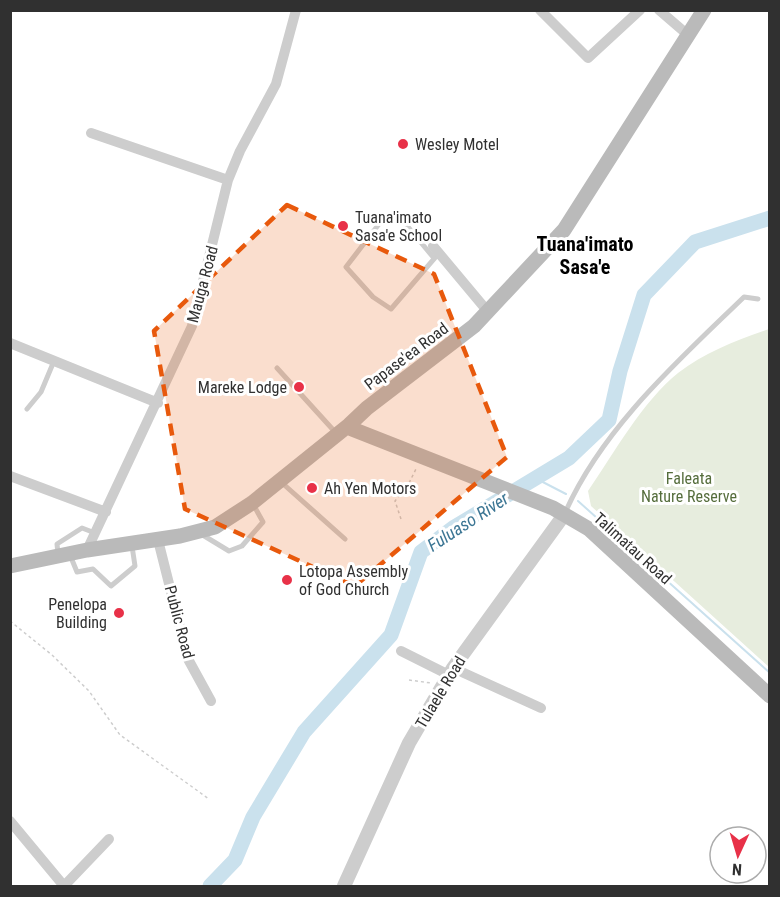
<svg xmlns="http://www.w3.org/2000/svg" width="780" height="897" viewBox="0 0 780 897" font-family="'Roboto Condensed',sans-serif">
<style>
.green{fill:#e7edde}
.lines{fill:none;stroke-linecap:round;stroke-linejoin:round}
.stream{stroke:#cae1ed;stroke-width:2}
.river{stroke:#cae1ed;stroke-width:15}
.path{stroke:#cdcdcd;stroke-width:1.5;stroke-dasharray:3 3;stroke-linecap:butt}
.service{stroke:#cdcdcd;stroke-width:5}
.minor{stroke:#cdcdcd;stroke-width:10}
.tertiary{stroke:#cdcdcd;stroke-width:14}
.secondary{stroke:#bababa;stroke-width:15}
.marked{fill:#e8590c;fill-opacity:0.2;stroke:#e8590c;stroke-width:4.5;stroke-dasharray:12 8;stroke-linejoin:round}
.poi-dot{fill:#e83148;stroke:#fff;stroke-width:2}
.labels{text-anchor:middle;stroke-width:6;stroke-linejoin:round;paint-order:stroke}
.poi-label{font-size:16px;fill:#303030;stroke:#fff;text-anchor:start}
.street-label{font-size:16px;fill:#303030;stroke:#fff}
.park-label{font-size:16px;fill:#556d3c;stroke:#fff}
.water-label{font-size:18px;font-style:italic;fill:#3c7694;stroke:#fff}
.quarter-label{font-size:20px;font-weight:bold;fill:#000;stroke:#fff}
</style>
<rect width="100%" height="100%" fill="#fff"/>
<!-- green -->
<path class="green" d="M769 329H770L769 667 591 506 588 491C614 453 643 401 678 373 705 352 737 340 769 329Z"/>
<g class="lines">
<!-- stream -->
<path class="stream" d="M535 478 566 494
M578 501 770 673"/>
<!-- river -->
<path class="river" d="M210 886 235 860 253 817 304 732 391 635 421 552 453 528 569 458 609 420 620 371 644 295 695 242 770 218"/>
<!-- path -->
<path class="path" d="M401 519 395 501 408 485 417 467
M10 621 52 655 89 691 120 735 209 799
M409 680 431 683"/>
<!-- service -->
<path class="service" d="M433 257 404 222 399 218 389 216 379 224 346 267 373 297 391 309 439 253
M277 368 336 433
M27 409 41 392 54 361
M281 482 345 539
M565 513C602 428 679 360 744 297L758 299
M201 534 229 551 242 546 263 522 253 504
M58 554 57 544 82 528 95 533
M70 555 77 572 93 569 111 586 135 566 132 546"/>
<!-- minor -->
<path class="minor" d="M540 10 588 58 640 10
M659 10 688 35
M91 133 228 180
M433 246 489 313
M10 343 158 403
M10 476 106 512
M158 540 188 659 211 701
M87 550 192 326 228 180 240 151 276 84 296 10
M401 651 449 675
M453 668 541 708
M10 821 64 886 109 839"/>
<!-- tertiary -->
<path class="tertiary" d="M344 886 409 743 453 668 564 515"/>
<!-- secondary -->
<path class="secondary" d="M347 427 553 508 589 529 770 696
M10 566 87 550 180 536 215 527 252 503 349 425 367 408 474 326 564 230 704 10"/>
</g>
<!-- marked area -->
<path class="marked" d="M287 205 434 274 507 457 355 586 185 509 154 331Z"/>
<!-- markers -->
<g class="poi-dot">
<circle cx="403" cy="144" r="6"/>
<circle cx="343" cy="226" r="6"/>
<circle cx="299" cy="387" r="6"/>
<circle cx="312" cy="488" r="6"/>
<circle cx="287" cy="580" r="6"/>
<circle cx="119" cy="613" r="6"/>
</g>
<g class="labels">
<!-- poi labels -->
<g class="poi-label">
<text x="415" y="150">Wesley Motel</text>
<text x="355" y="223">Tuana'imato<tspan x="355" dy="18">Sasa'e School</tspan></text>
<text x="287" y="393" text-anchor="end">Mareke Lodge</text>
<text x="324" y="494">Ah Yen Motors</text>
<text x="299" y="577">Lotopa Assembly<tspan x="299" dy="18">of God Church</tspan></text>
<text x="107" y="610" text-anchor="end">Penelopa<tspan x="107" dy="18">Building</tspan></text>
</g>
<!-- street labels -->
<g class="street-label">
<text transform="translate(202 284) rotate(-75)" y="6">Mauga Road</text>
<text transform="translate(406 356) rotate(-37)" y="6">Papase'ea Road</text>
<text transform="translate(633 548) rotate(42)" y="6">Talimatau Road</text>
<text transform="translate(180 622) rotate(75)" y="6">Public Road</text>
<text transform="translate(440 692) rotate(-59)" y="6">Tulaele Road</text>
</g>
<!-- park labels -->
<g class="park-label">
<text x="689" y="484">Faleata<tspan x="689" dy="18">Nature Reserve</tspan></text>
</g>
<!-- water labels -->
<g class="water-label">
<text transform="translate(468 522) rotate(-33)" y="6">Fuluaso River</text>
</g>
<!-- quarter labels -->
<g class="quarter-label">
<text x="585" y="251">Tuana'imato<tspan x="585" dy="23">Sasa'e</tspan></text>
</g>
</g>
<!-- border -->
<rect width="780" height="897" fill="none" stroke="#303030" stroke-width="24"/>
<!-- north arrow -->
<g transform="translate(738 855) rotate(184)"><circle r="28" fill="#ffffff" stroke="#acacac" stroke-width="1.5"/>
<path d="M0-4.5L10 22L0 15L-10 22Z" fill="#e83148"/>
<text y="-9" font-size="16" font-weight="bold" text-anchor="middle" fill="#303030">N</text>
</g>
</svg>
